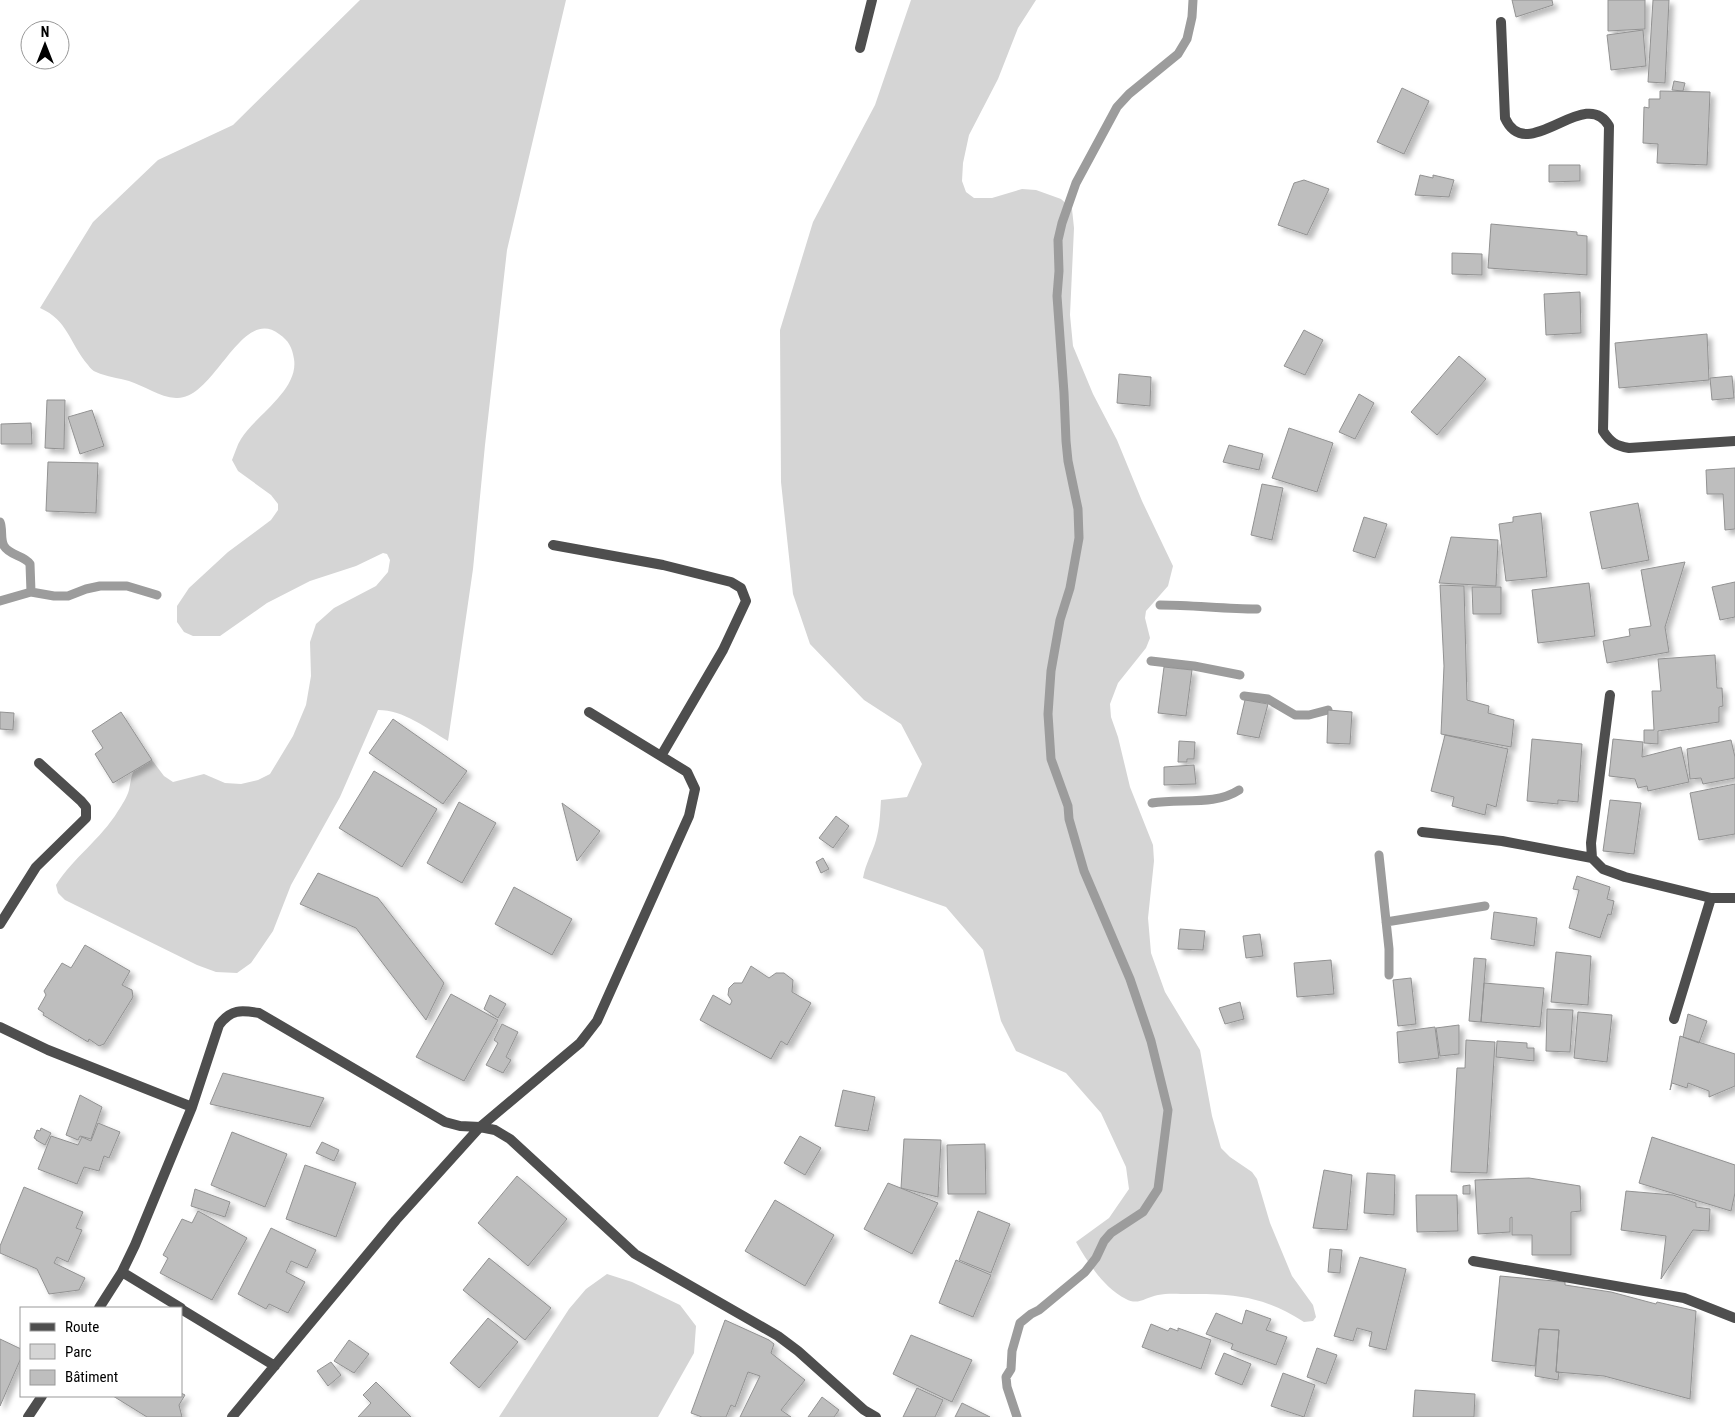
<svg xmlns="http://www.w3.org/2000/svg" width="1735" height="1417" viewBox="0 0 1735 1417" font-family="'Roboto Condensed',sans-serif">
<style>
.green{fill:#d5d5d5}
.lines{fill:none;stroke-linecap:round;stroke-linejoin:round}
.stream{stroke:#9c9c9c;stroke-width:9}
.building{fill:#bebebe;stroke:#929292;filter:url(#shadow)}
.minor{stroke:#4e4e4e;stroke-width:10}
</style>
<defs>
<filter id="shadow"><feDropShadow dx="4.5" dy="4.5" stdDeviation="2.5" flood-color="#0004"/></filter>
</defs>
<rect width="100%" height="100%" fill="#fff"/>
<!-- green -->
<path class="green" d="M360 0H566L507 250 485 445 473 569 448 741C426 728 404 710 378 710L340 797 291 885 273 931 251 963 237 973 216 972 197 965 65 900 58 893 56 885C73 858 101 839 118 811 122 805 127 797 129 790 133 772 131 764 152 760L164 776 173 782 204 774 225 783 241 784 258 780 270 774 293 736 306 705 311 676 310 642 316 624 334 608 376 586 388 572 390 560 387 554 383 553 356 566 310 581 267 603 220 636H193L184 632 177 622V606L189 588 228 552 271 520 278 510V504L271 495 238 471 232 460C235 453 237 445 241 439 256 415 299 390 294 359 292 347 289 341 279 334 241 305 214 401 176 398 159 397 145 386 129 381 119 378 107 377 96 372 93 371 90 368 88 365 70 344 68 320 40 308L93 222 158 160 233 125Z
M911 0H1036L1018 28 998 79 969 135 963 163 962 181 966 192 974 198H992L1022 189 1036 190 1061 199 1072 209 1074 228 1070 315 1073 346 1093 394 1117 440 1142 501 1173 566 1168 586 1146 611 1145 618 1150 638 1146 648 1118 683 1110 704 1111 717 1118 737 1130 787 1153 845 1154 861 1148 918 1151 953 1165 992 1200 1050 1212 1116 1221 1148 1230 1157 1252 1172 1257 1179 1270 1223 1292 1276 1313 1305 1316 1317 1313 1321 1304 1322C1263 1296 1236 1294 1188 1294 1179 1294 1167 1293 1158 1295 1146 1297 1138 1306 1126 1299 1104 1288 1088 1263 1076 1242L1109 1218 1129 1189 1126 1167 1101 1113 1066 1073 1016 1051 1001 1021 983 950 946 907 863 878C866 862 872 854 876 840 880 826 880 814 881 800L907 797 922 764 901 724 864 700 810 644 793 594 781 482 780 330 813 222 875 105Z
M607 1274 632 1282 680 1305 696 1326 694 1353 658 1417H499L569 1309 586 1289Z"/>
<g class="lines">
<!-- stream -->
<path class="stream" d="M0 522C3 529 0 539 4 546 10 556 24 555 30 564L31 592
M0 601 31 592 54 596H68L86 589 100 586H127L157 595
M1160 605C1193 605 1224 609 1257 609
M1151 661 1194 666 1240 675
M1244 696 1268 699 1295 715H1309L1328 710
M1152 803C1180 798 1215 806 1239 790
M1379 855 1389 949V975
M1386 922 1485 906
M1017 1417 1007 1387 1006 1377 1011 1369 1012 1351 1020 1323 1031 1314 1039 1310 1085 1272 1096 1258 1104 1241 1111 1233 1143 1212 1158 1189 1168 1110 1151 1041 1130 979 1084 871 1069 819 1068 806 1051 759 1048 714 1051 671 1060 620 1070 588 1079 538 1078 509 1068 461 1066 441 1064 393 1057 296 1059 271 1058 240 1062 223 1076 183 1117 107 1129 94 1178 54 1187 39 1192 17 1193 0"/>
</g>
<!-- building -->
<path class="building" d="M1512 0H1552L1553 5 1516 17Z
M1608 0H1645V29L1608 31Z
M1653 0H1669L1665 83 1648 82Z
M1643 30 1646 66 1611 70 1607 35Z
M1674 81 1685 83 1683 91 1672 90Z
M1402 88 1429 101 1404 154 1377 142Z
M1660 91 1710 92 1707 165 1657 163 1658 144 1643 143 1644 107 1649 108V99H1660Z
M1549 165H1580V181L1549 182Z
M1420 175 1433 178V175L1454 180 1449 197 1415 195Z
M1304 180 1329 189 1307 235 1278 225 1294 183Z
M1491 224 1577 232V235L1587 236V275L1488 268Z
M1452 253 1482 254V275L1452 274Z
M1580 292 1581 333 1546 335 1544 294Z
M1304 330 1323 340 1305 375 1284 366Z
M1707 334 1709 380 1619 388 1615 343Z
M1459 356 1486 379 1437 435 1411 412Z
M1119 374 1151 377 1150 406 1117 403Z
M1732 376 1734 398 1712 400 1710 378Z
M1359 394 1374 403 1355 439 1339 432Z
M47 400H65L64 449 45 448Z
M92 410 104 446 80 454 68 417Z
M31 423 32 444H1V424Z
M1289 428 1333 443 1317 492 1272 478Z
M1229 445 1263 454 1259 470 1223 462Z
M48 462 98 463 96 513 46 511Z
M1735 468V529L1725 530 1723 494H1707L1706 470Z
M1262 484 1283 488 1272 540 1251 535Z
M1638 503 1649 560 1602 569 1590 512Z
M1541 513 1547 577 1506 581 1499 524 1513 522V517Z
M1364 517 1387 524 1375 558 1353 551Z
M1451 537 1498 540 1496 586 1439 583Z
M1685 562 1665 627 1669 652 1607 663 1603 641 1630 636 1629 629 1651 626 1641 570Z
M1735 582V617L1720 620 1712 587Z
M1589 583 1595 636 1538 643 1532 590Z
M1440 585 1464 586 1467 700 1489 706 1488 713 1514 720 1511 747 1441 734 1444 666Z
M1472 587H1501V614H1473Z
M1715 655 1717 688H1722L1723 706 1719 707V722L1658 731V744L1644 743V730H1654L1652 691H1661L1658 659Z
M1164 667 1192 670 1186 716 1158 713Z
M1245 700 1268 704 1259 738 1237 734Z
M1328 710 1352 712 1350 744 1327 743Z
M0 712 14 713 13 730 0 729Z
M121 712 152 760 113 783 95 754 103 748 92 731Z
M393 719 467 771 443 804 369 753Z
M1445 735 1508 749 1496 807 1487 804 1485 815 1452 806 1454 797 1431 791Z
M1532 739 1582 744 1578 802 1558 800V804L1527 801Z
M1613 739 1643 742 1642 757 1681 747 1689 782 1648 791 1647 786 1638 788 1635 779 1609 776Z
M1731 740 1735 757V778L1703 784 1701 778 1690 779 1687 749Z
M1179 741 1195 742 1194 759H1187V762H1178Z
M1194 765 1196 784 1164 785V767Z
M374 771 437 809 402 867 339 828Z
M1735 784V834L1699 840 1690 793Z
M1610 800 1641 803 1634 854 1603 851Z
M459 802 496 823 462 883 427 863Z
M562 803 600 831 577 861Z
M836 816 849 826 833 848 819 838Z
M823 858 829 869 821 873 816 862Z
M318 873 378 898 444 983 426 1020 356 928 300 904Z
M1577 876 1610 887 1607 899 1614 901 1611 915 1608 914 1600 938 1569 928 1579 890 1573 889Z
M514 887 572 919 552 955 495 924Z
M1494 912 1537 918 1534 946 1491 939Z
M1180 929 1205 931 1203 950 1178 949Z
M1260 934 1263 956 1246 958 1243 936Z
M85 945 130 971 122 985 132 990 133 997 104 1044 99 1046 89 1039 88 1042 43 1015 44 1013 38 1009 46 995 44 991 62 963 71 968Z
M1556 952 1591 956 1588 1005 1551 1002Z
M1474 958 1486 959 1481 1022 1469 1021Z
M1331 960 1334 994 1297 997 1294 963Z
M751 966 769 978 776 973H784L793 980 792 992 811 1003 787 1045 781 1041 771 1059 700 1020 713 995 730 1005 732 1001 728 995 729 988 734 983H742Z
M1411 978 1416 1024 1398 1026 1393 980Z
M1484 983 1544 988 1540 1027 1481 1022Z
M451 994 498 1020 464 1081 416 1057Z
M490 995 506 1004 498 1018 484 1009Z
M1240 1002 1244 1019 1225 1024 1219 1008Z
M1547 1009 1573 1010 1570 1052 1546 1051Z
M1578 1012 1612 1015 1607 1062 1574 1058Z
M1688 1014 1707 1021 1699 1043 1683 1037Z
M502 1024 518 1032 506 1057 511 1060 503 1073 486 1065 498 1043 494 1040Z
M1459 1025V1054L1440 1056 1436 1028Z
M1435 1027 1439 1058 1399 1063 1397 1032Z
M1680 1036 1735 1054V1086L1709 1097V1091L1688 1083 1687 1088 1672 1083 1670 1090Z
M1466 1040 1495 1042 1487 1173 1451 1172 1457 1068H1465Z
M1497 1041 1527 1043V1048H1534V1061L1496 1057Z
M223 1073 276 1086 324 1098 310 1127 210 1104Z
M843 1090 875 1097 868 1131 835 1126Z
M80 1095 102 1107 91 1139 80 1136 78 1140 66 1135Z
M98 1123 120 1132 109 1158 104 1156 99 1171 84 1167 77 1184 38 1169 51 1136 78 1145 82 1137 91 1141Z
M41 1128 51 1133 45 1145 36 1140V1139L34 1138 37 1130 40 1131Z
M232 1132 287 1154 265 1207 211 1185Z
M800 1136 821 1148 805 1175 784 1163Z
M1652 1137 1735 1165V1193L1731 1211 1639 1183Z
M904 1139 941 1140 938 1197 901 1188Z
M322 1142 339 1150 334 1161 316 1153Z
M985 1144 986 1194H948L947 1145Z
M305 1165 356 1183 336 1237 286 1219Z
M1324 1170 1352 1175 1347 1230 1313 1228Z
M1367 1173 1395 1175 1394 1215 1364 1213Z
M517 1176 567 1219 528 1266 478 1223Z
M1529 1178 1580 1186 1581 1211 1571 1212V1255H1532V1235H1512V1217L1510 1218V1232L1478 1234 1475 1180Z
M888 1183 938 1203 912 1254 864 1229Z
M1470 1185V1194H1463V1186Z
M24 1187 83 1212 76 1228 82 1230 68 1262 57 1257 54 1263 85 1278 79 1290 49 1294 37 1269 0 1253V1246Z
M195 1189 230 1202 225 1217 191 1206Z
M1626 1191 1673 1195 1696 1203V1207L1710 1209 1709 1231 1693 1230 1661 1279 1666 1236 1621 1230Z
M1416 1195H1457L1458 1231 1417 1232Z
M775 1200 834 1235 805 1286 745 1251Z
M198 1211 247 1238 212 1300 160 1273 168 1258 163 1255 182 1219 192 1223Z
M978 1211 1010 1224 991 1273 959 1260Z
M271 1228 316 1250 307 1268 291 1261 286 1272 305 1282 288 1313 269 1304 266 1309 238 1294Z
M1330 1249 1342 1250 1340 1273 1328 1272Z
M1360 1257 1406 1269 1386 1350 1369 1346 1372 1332 1357 1328 1353 1341 1334 1336Z
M489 1258 551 1308 525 1340 463 1290Z
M956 1260 991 1275 973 1317 939 1303Z
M1500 1276 1565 1282V1285L1611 1292 1656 1304 1657 1302 1696 1311 1690 1399 1604 1376 1556 1372 1559 1330 1539 1329 1535 1366 1492 1361Z
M1246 1310 1271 1319 1266 1330 1287 1337 1276 1365 1231 1349 1233 1344 1206 1334 1216 1313 1242 1324Z
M488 1318 518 1342 479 1388 450 1363Z
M725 1320 769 1340 774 1344 771 1353 805 1380 781 1410 791 1417H740L760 1376 748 1372 735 1407 731 1405 726 1417H702L691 1413Z
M1151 1324 1168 1331 1170 1328 1178 1331V1328L1211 1340 1201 1369 1142 1347Z
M1539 1329 1559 1330 1556 1372H1559L1558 1380 1535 1376Z
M911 1335 972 1360 952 1402 893 1374Z
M0 1339 21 1349V1358L0 1406Z
M349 1340 369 1354 354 1373 334 1361Z
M1317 1348 1337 1355 1326 1384 1307 1377Z
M1224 1353 1251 1364 1242 1385 1215 1374Z
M331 1362 341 1375 328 1386 317 1371Z
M1283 1373 1315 1385 1304 1417 1271 1406Z
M376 1382 411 1417H358L371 1403 363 1395Z
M917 1388 943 1400 935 1417H903Z
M1415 1390 1475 1394 1474 1417H1413Z
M181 1393 185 1395 179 1405 182 1417H147L113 1396H181Z
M822 1397 839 1410 834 1417H808Z
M962 1403 990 1417H955Z"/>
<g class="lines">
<!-- minor -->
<path class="minor" d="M1501 22 1505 118C1527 167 1585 84 1609 126L1603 431C1610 442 1616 446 1629 448L1735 441
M860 48 872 0
M553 545 663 565 731 582 741 588 746 601 723 650 661 756
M1610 695 1591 843 1592 858 1603 869 1625 877 1711 898H1735
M1422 832 1502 841 1592 858
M0 924 36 867 86 818V807L81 801 39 763
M1674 1019 1711 898
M0 1027 48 1050 192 1107
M1473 1261 1684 1298 1735 1318
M122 1272 181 1308
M99 1308 122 1272 135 1245 192 1107 219 1025C231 1009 241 1010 259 1013L445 1122 460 1126 480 1127 495 1130 510 1139 635 1254 778 1336 798 1351 864 1410 876 1417
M181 1309 275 1366
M28 1417 42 1396
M232 1417 396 1220 480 1127 580 1043 597 1021 689 816 695 789 687 772 589 712"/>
</g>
<!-- legend -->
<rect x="20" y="1307" width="162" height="90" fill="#ffffff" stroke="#999999"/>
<rect x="30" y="1323" width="25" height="8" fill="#4e4e4e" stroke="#999999"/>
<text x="65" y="1332" font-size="15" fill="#000000">Route</text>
<rect x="30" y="1344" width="25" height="15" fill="#d5d5d5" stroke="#999999"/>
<text x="65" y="1357" font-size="15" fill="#000000">Parc</text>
<rect x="30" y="1370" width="25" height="15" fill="#bebebe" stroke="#999999"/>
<text x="65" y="1382" font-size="15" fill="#000000">Bâtiment</text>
<!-- north arrow -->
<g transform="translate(45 45)"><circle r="24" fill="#ffffff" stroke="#999999"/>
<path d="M0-4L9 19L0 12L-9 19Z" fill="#000000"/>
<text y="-8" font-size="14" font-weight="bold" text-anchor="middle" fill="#000000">N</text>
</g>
</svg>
